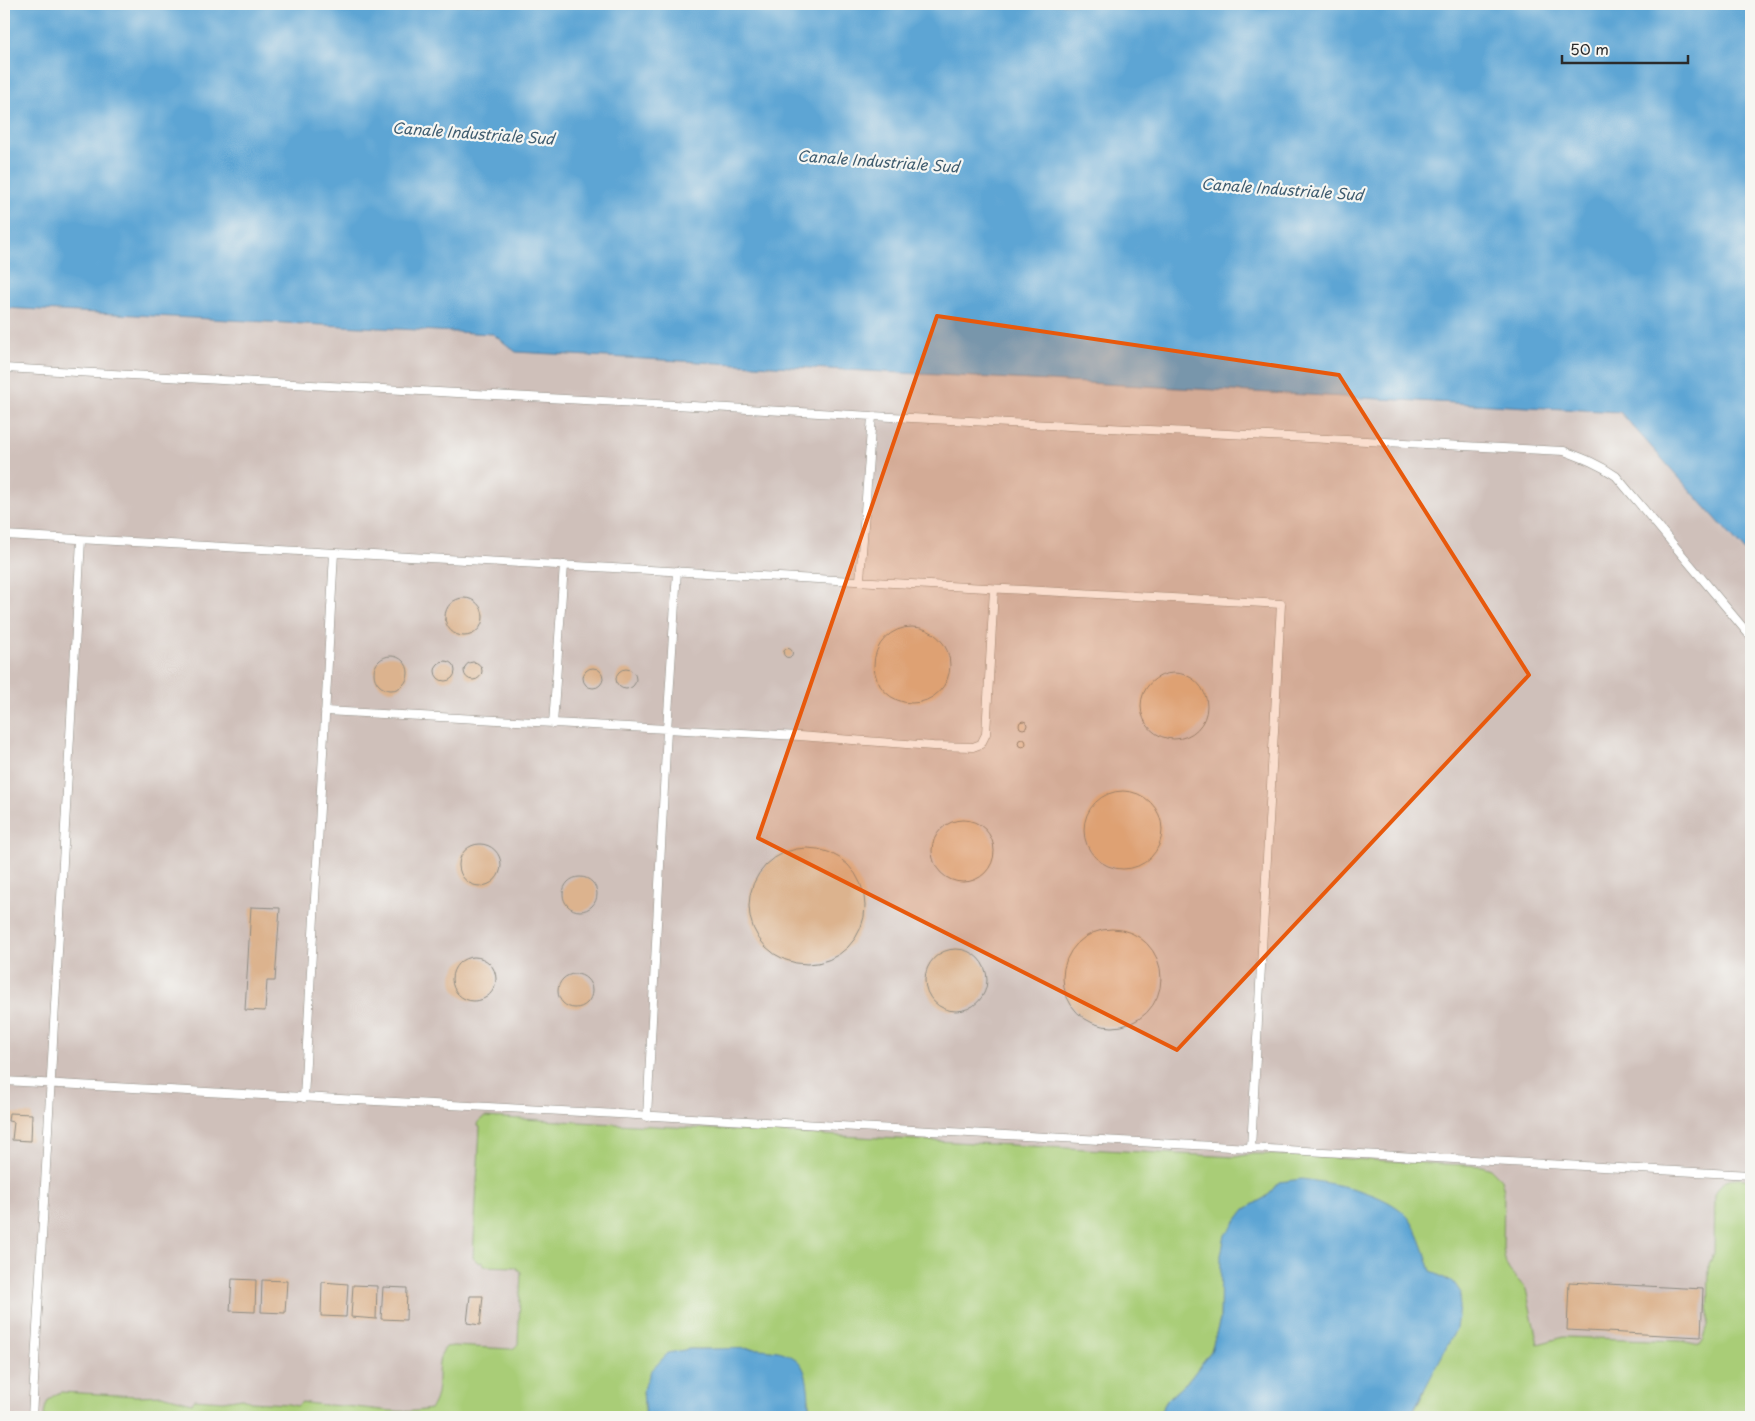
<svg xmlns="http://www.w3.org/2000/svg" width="1755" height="1421" viewBox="0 0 1755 1421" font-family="'Playpen Sans',sans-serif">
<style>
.industrial{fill:#cfc0ba}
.green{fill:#a9cd77;stroke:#6a7c51}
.water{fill:#5da5d4;stroke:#446880}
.building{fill:#dcb38e}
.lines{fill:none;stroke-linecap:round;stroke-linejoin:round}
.service-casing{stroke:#8e8b82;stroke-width:9}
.service{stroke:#fff;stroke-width:8}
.marked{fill:#e8590c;fill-opacity:0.2;stroke:#e8590c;stroke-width:4;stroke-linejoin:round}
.labels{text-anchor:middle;stroke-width:4.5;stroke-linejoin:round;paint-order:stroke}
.water-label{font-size:15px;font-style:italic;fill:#3f5c6f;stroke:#f6f6f2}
</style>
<rect width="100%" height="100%" fill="#f6f6f2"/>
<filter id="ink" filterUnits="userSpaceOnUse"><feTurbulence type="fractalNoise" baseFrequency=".02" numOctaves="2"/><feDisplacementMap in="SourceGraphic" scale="10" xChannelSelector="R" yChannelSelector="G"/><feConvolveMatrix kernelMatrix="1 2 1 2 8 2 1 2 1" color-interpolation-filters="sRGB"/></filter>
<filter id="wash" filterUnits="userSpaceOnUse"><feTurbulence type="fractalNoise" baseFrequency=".0096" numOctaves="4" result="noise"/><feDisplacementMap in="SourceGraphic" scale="20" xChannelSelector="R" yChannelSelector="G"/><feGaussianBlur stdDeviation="1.12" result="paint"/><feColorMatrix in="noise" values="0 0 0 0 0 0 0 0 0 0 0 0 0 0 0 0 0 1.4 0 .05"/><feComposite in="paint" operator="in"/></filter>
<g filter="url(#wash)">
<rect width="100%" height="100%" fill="#f1ebda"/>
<!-- industrial -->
<path class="industrial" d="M4 308 493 334 516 352 1620 412 1751 558V1417H4Z"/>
<!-- green -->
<path class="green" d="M485 1117 1235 1157 1251 1154H1261L1482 1166 1491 1169 1501 1179 1504 1191 1503 1249 1506 1264 1509 1270 1526 1289 1538 1344 1564 1337 1681 1341 1700 1345 1704 1339 1708 1326 1709 1265 1714 1253 1715 1195C1724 1175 1732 1177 1751 1180V1417H1410L1423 1394 1455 1284 1431 1271 1417 1234 1279 1182 1266 1197 1245 1209 1221 1295 1220 1320 1211 1351 1190 1379 1168 1399 1157 1417H809V1399L745 1349H689L643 1390 645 1417H44C45 1403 48 1397 61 1392L138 1396 162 1395 192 1403 195 1399 223 1401 242 1398 251 1402 288 1404 297 1406 302 1402C316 1405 329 1405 344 1406 373 1408 402 1415 430 1409 445 1392 431 1363 446 1347L453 1346 511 1349 514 1348 518 1344 521 1272 515 1267 483 1266 482 1262 479 1263 473 1258 480 1127 477 1126C477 1121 481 1119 485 1117Z"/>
<!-- water -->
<path class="water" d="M4 4H1751V558L1620 412 516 352 493 334 4 308Z
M1302 1179C1335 1184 1377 1190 1403 1212 1418 1225 1425 1253 1431 1271L1455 1284 1461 1293 1456 1329 1410 1417H1157L1168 1399 1190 1379 1211 1351 1220 1320 1221 1255 1225 1235 1245 1209 1266 1197 1279 1182Z
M689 1349C718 1350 749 1346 778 1351 784 1352 794 1357 798 1361 810 1372 809 1403 809 1417H645L643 1390 651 1371 668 1353Z"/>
<g id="blocks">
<!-- building -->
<path class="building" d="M445 617a19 19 0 1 1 38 0a19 19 0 1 1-38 0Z
M874 665a38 38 0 1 1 76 0a38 38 0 1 1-76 0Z
M783.5 653a4.5 4.5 0 1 1 9 0a4.5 4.5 0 1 1-9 0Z
M374 673a17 17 0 1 1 34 0a17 17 0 1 1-34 0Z
M435 671a10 10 0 1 1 20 0a10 10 0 1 1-20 0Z
M464 671a9 9 0 1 1 18 0a9 9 0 1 1-18 0Z
M583 678a10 10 0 1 1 20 0a10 10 0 1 1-20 0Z
M616 679a10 10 0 1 1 20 0a10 10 0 1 1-20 0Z
M1141 706a33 33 0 1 1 66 0a33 33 0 1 1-66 0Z
M1019 725a4 4 0 1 1 8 0a4 4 0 1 1-8 0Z
M1018 743a4 4 0 1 1 8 0a4 4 0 1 1-8 0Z
M1084 830a39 39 0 1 1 78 0a39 39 0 1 1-78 0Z
M932 851a31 31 0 1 1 62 0a31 31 0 1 1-62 0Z
M459 865a21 21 0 1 1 42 0a21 21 0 1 1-42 0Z
M749 906a58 58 0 1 1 116 0a58 58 0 1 1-116 0Z
M563 894a17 17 0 1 1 34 0a17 17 0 1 1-34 0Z
M251 907 280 908 275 981H267L265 1011 245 1010Z
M1063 978a49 49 0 1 1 98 0a49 49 0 1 1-98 0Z
M925 980a31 31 0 1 1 62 0a31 31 0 1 1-62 0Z
M452 979a22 22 0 1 1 44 0a22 22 0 1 1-44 0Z
M558 991a17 17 0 1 1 34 0a17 17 0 1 1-34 0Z
M9 1113 32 1114 31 1141 12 1140 14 1122 8 1121Z
M232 1279 256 1280 255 1312 230 1311Z
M262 1280 287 1281 285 1313 261 1312Z
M322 1282 348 1284 346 1317 321 1316Z
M1569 1282 1703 1289 1701 1337 1567 1330Z
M353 1285 377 1286 376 1319 351 1317Z
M383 1287 407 1288 406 1320 381 1319Z
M470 1296H483L480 1325 467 1323Z"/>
</g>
</g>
<g filter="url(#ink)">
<use href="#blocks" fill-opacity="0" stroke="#8e8b82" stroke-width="1"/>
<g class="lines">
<!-- service casing -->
<g class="service-casing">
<path id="service" d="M4 368 872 416 1564 451C1583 458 1599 464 1616 476L1751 637
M4 535 1281 604 1251 1148
M860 580 872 416
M325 711 799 736 933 746 973 747 981 744 986 734 994 589
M553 724 564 565
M4 1081 1751 1175
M304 1098 334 553
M647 1117 667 730 677 571
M32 1417 81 540"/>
</g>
<!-- service -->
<use href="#service" class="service"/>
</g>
</g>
<!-- marked area -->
<path class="marked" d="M937 316 1339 375 1529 675 1177 1050 758 838Z"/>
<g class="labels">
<!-- water labels -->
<g class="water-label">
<text transform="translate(473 134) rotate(4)" y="5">Canale Industriale Sud</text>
<text transform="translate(878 162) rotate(4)" y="5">Canale Industriale Sud</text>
<text transform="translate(1282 190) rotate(4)" y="5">Canale Industriale Sud</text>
</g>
</g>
<!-- margin -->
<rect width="1755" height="1421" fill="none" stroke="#f6f6f2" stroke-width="20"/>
<!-- scale -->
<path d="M1562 55v8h126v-8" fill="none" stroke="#2b2b2b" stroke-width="2.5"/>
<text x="1570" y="55" font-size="15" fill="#2b2b2b" stroke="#f6f6f2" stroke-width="4" paint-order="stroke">50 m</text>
</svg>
